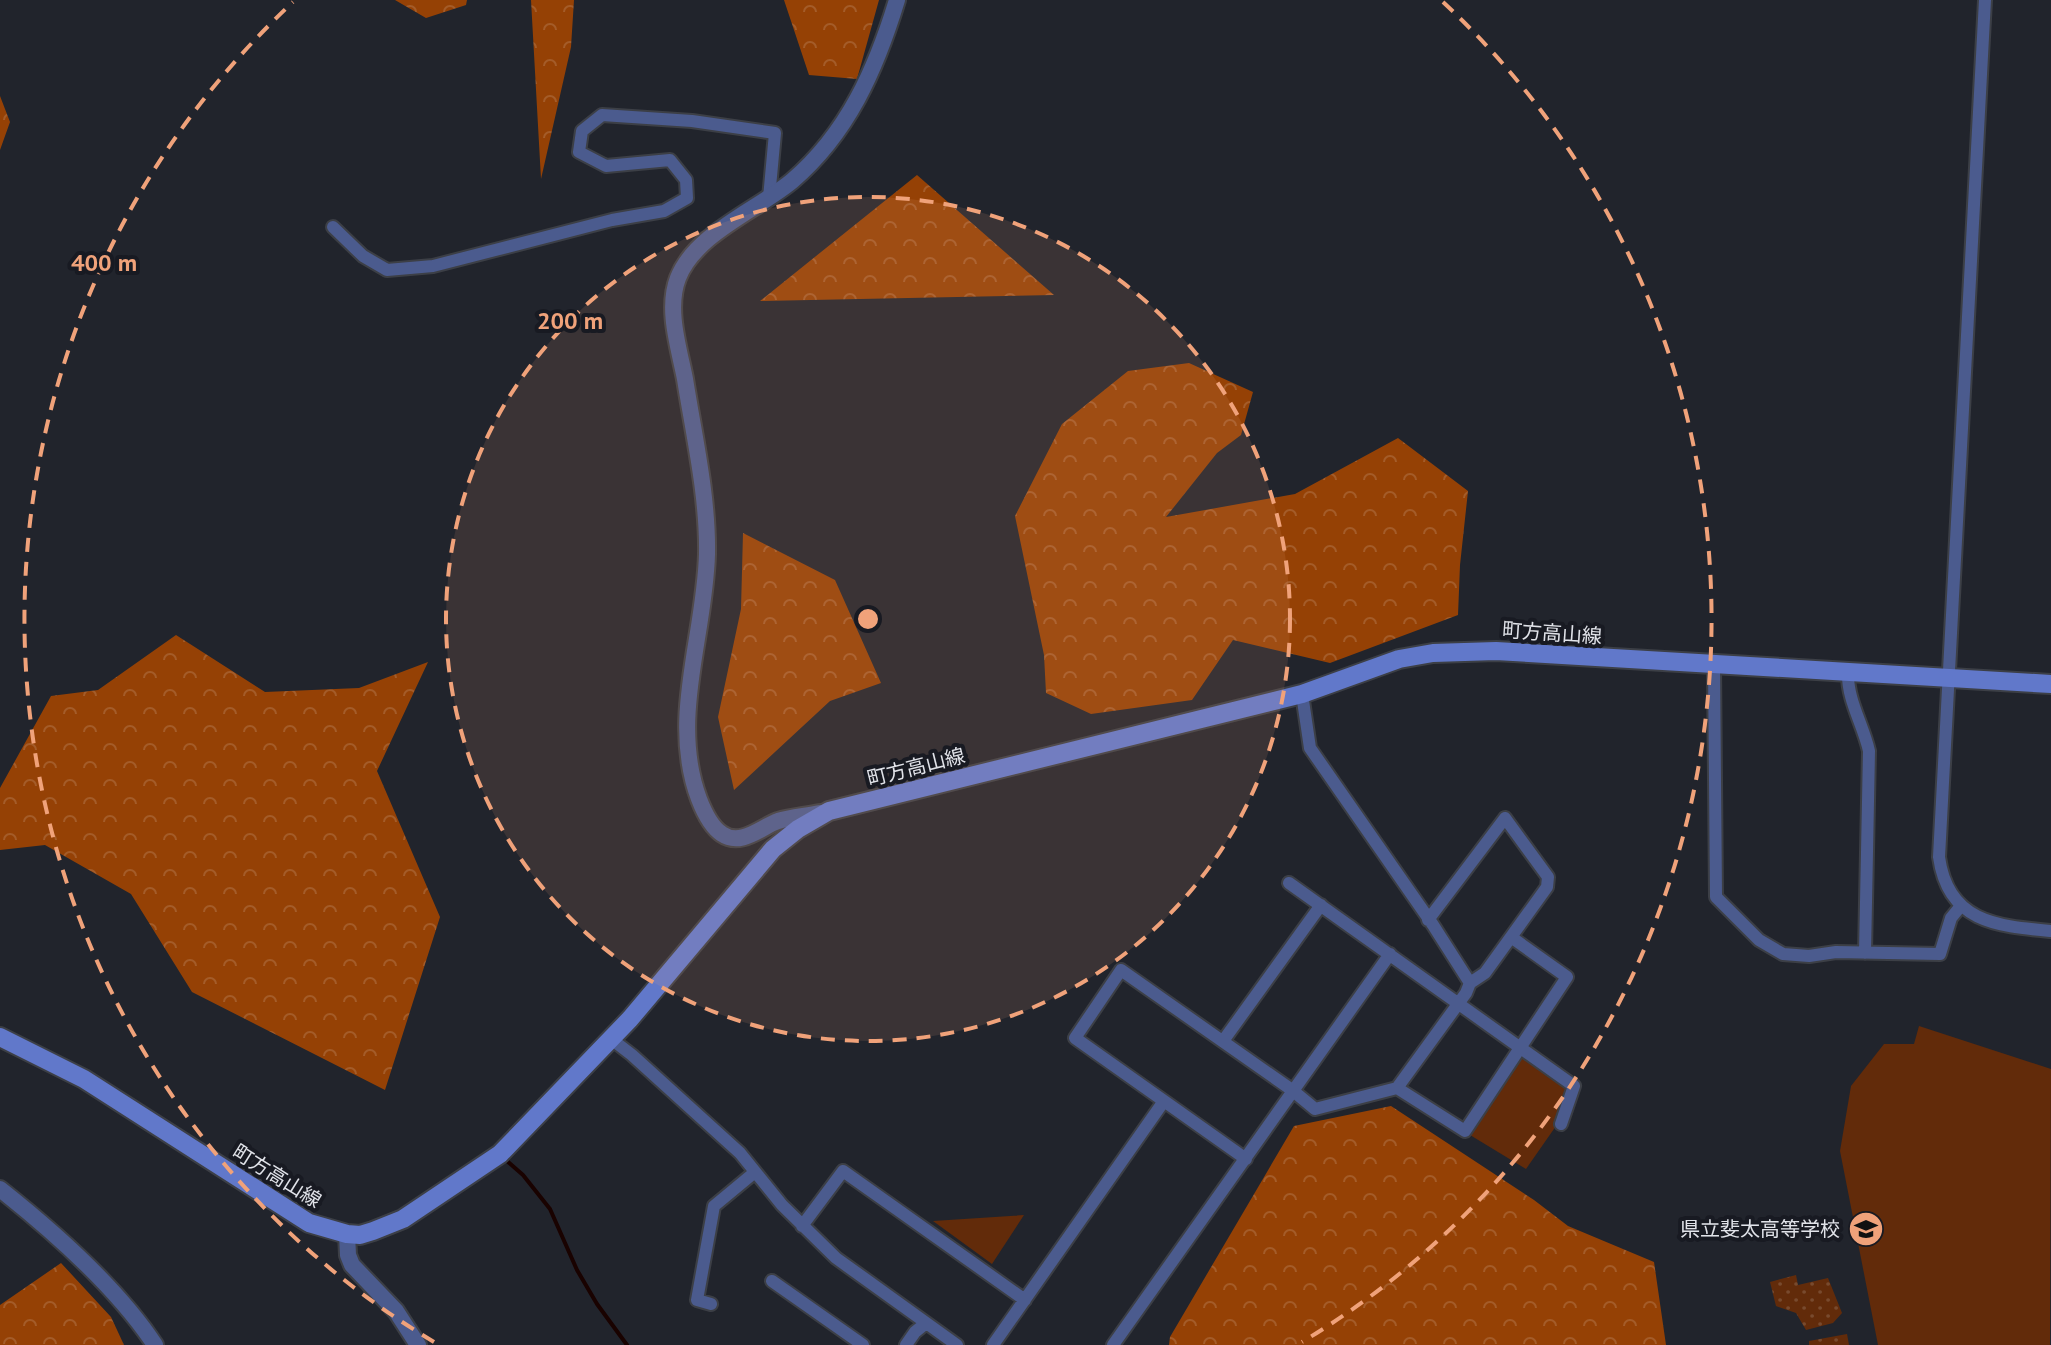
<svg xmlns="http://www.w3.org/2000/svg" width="2051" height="1345" viewBox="0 0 2051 1345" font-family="'PT Sans','Noto Sans JP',sans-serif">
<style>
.grass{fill:url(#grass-dots)}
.forest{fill:url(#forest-crowns)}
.park{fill:#622b0a}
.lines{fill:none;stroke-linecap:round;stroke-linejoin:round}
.stream{stroke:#190200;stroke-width:4}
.minor-casing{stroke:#3c3f46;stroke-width:16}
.tertiary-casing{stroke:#3c3f46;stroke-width:20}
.secondary-casing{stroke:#3c3f46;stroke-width:22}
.minor{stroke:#4b5b8e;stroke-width:12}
.tertiary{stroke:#4b5b8e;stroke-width:16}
.secondary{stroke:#6178ca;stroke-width:18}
.ring{fill:none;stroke:#f0a27a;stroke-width:4;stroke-dasharray:14 10}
.labels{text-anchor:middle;stroke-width:8;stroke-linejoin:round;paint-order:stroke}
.street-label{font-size:20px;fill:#e1e3e9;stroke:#181a22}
.poi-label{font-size:20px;fill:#e1e3e9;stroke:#181a22;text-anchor:end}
.centre{fill:#f0a27a;stroke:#181a22;stroke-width:4}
.ring-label{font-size:24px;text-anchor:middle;font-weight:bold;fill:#f0a27a;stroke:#181a22;stroke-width:8;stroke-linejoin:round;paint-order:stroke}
</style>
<defs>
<pattern id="grass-dots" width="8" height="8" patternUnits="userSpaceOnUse" patternTransform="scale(2)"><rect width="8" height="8" fill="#622b0a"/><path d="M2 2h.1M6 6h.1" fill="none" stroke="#784a2e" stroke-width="1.8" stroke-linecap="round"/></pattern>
<pattern id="forest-crowns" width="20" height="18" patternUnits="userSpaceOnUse" patternTransform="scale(2)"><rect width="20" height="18" fill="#954105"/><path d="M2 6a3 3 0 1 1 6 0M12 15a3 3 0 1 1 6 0" fill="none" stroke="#a45c29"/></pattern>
</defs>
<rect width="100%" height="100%" fill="#21242c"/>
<!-- grass -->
<path class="grass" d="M1796 1275 1798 1285 1828 1278 1842 1313 1833 1323 1806 1330 1796 1313 1776 1306 1770 1282Z
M1847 1334 1849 1345H1809V1341Z"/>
<!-- forest -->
<path class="forest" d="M395 0H467L466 5 426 18Z
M531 0H574L571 47 541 179Z
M784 0H879L857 79 809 75Z
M0 96 10 122 0 150Z
M917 175 1054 295 760 301Z
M1189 363 1253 392 1241 435 1217 453 1166 517 1295 494 1398 438 1468 491 1460 565 1458 615 1330 663 1233 640 1192 700 1091 714 1046 693 1044 655 1015 516 1062 424 1128 371Z
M743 533 835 580 881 683 830 701 734 790 718 717 741 609Z
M176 635 265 692 359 688 428 662 377 771 440 917 385 1090 192 992 131 894 45 845 0 850V788L51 696 98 690Z
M1391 1106 1534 1200 1568 1226 1654 1262 1666 1345H1169L1170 1337 1294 1126Z
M61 1263 111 1317 124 1345H0V1305Z"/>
<!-- park -->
<path class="park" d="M1919 1026 2051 1069 2050 1345H1878L1840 1151 1851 1086 1884 1044H1914Z
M1525 1057 1567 1089 1556 1126 1526 1169 1470 1135 1516 1062Z
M1024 1215 992 1264 933 1221Z"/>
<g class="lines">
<!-- stream -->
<path class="stream" d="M507 1161 523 1175 550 1209 577 1270 597 1304 627 1345"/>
<!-- minor casing -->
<g class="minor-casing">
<path id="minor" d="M1985 0 1939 857C1948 922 1996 926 2051 931
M333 227 363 256 387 270 433 266 612 220 664 211 687 198 686 180 670 160 606 166 579 152 582 131 602 115 692 121 775 133 769 198
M1714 664 1716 897 1759 940 1783 954 1809 956 1836 952 1940 954 1951 918 1960 907
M1848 672C1847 700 1863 724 1869 751L1865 953
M1302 694 1310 748 1433 925 1470 983
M1289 883 1574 1086 1561 1124
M610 1038 632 1055 740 1153 782 1205 836 1258 957 1345
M1223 1041 1321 905
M1397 1088 1465 1131 1567 977 1511 937
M1246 1159 1075 1038 1121 970 1292 1090 1315 1109 1397 1088 1466 993 1470 983 1485 973 1547 887 1548 877 1505 818 1428 920
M802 1226 843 1171 1025 1300
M772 1281 863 1345
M711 1304 697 1300 714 1206 755 1172
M906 1345 915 1332 926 1323
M993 1345 1164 1101
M1113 1345 1390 954"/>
</g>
<!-- tertiary casing -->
<g class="tertiary-casing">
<path id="tertiary" d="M820 813C806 816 791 817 778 821 761 827 741 847 722 834 711 827 704 812 699 799 669 719 705 636 707 554 708 496 694 436 685 379 679 348 666 309 678 278 695 234 757 210 792 181 848 133 876 69 897 0
M0 1189C53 1231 118 1289 155 1345
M347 1234 348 1255 352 1265 396 1311 418 1345"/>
</g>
<!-- secondary casing -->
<g class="secondary-casing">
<path id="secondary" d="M0 1037 84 1079 309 1223 347 1234 360 1235 373 1231 403 1219 500 1154 630 1019 773 849 798 829 829 811 1302 694 1399 659 1433 653 1496 651 2051 684"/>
</g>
<!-- minor -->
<use href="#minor" class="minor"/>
<!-- tertiary -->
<use href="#tertiary" class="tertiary"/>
<!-- secondary -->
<use href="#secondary" class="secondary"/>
</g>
<!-- distance rings -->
<circle cx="868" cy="619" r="422" fill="#f0a27a" fill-opacity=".12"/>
<g class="ring">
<circle cx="868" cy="619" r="422"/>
<path d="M434 1342A843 843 0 0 1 293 2M1443 2A843 843 0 0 1 1302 1342"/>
</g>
<!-- icons -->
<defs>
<g id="school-disc" transform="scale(1.8)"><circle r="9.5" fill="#f0a27a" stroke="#181a22"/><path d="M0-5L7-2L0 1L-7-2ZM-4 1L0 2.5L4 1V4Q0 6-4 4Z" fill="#111"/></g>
</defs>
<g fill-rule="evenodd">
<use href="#school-disc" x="1866" y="1229"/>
</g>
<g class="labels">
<!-- street labels -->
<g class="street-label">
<text transform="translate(1552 633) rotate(4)" y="7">町方高山線</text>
<text transform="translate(916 767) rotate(-14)" y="7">町方高山線</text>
<text transform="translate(277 1176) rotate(32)" y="7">町方高山線</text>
</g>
<!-- poi labels -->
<g class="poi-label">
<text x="1840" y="1236">県立斐太高等学校</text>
</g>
</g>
<circle cx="868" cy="619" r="12" class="centre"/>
<g class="ring-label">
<text x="104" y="271">400 m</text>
<text x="570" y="329">200 m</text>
</g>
</svg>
